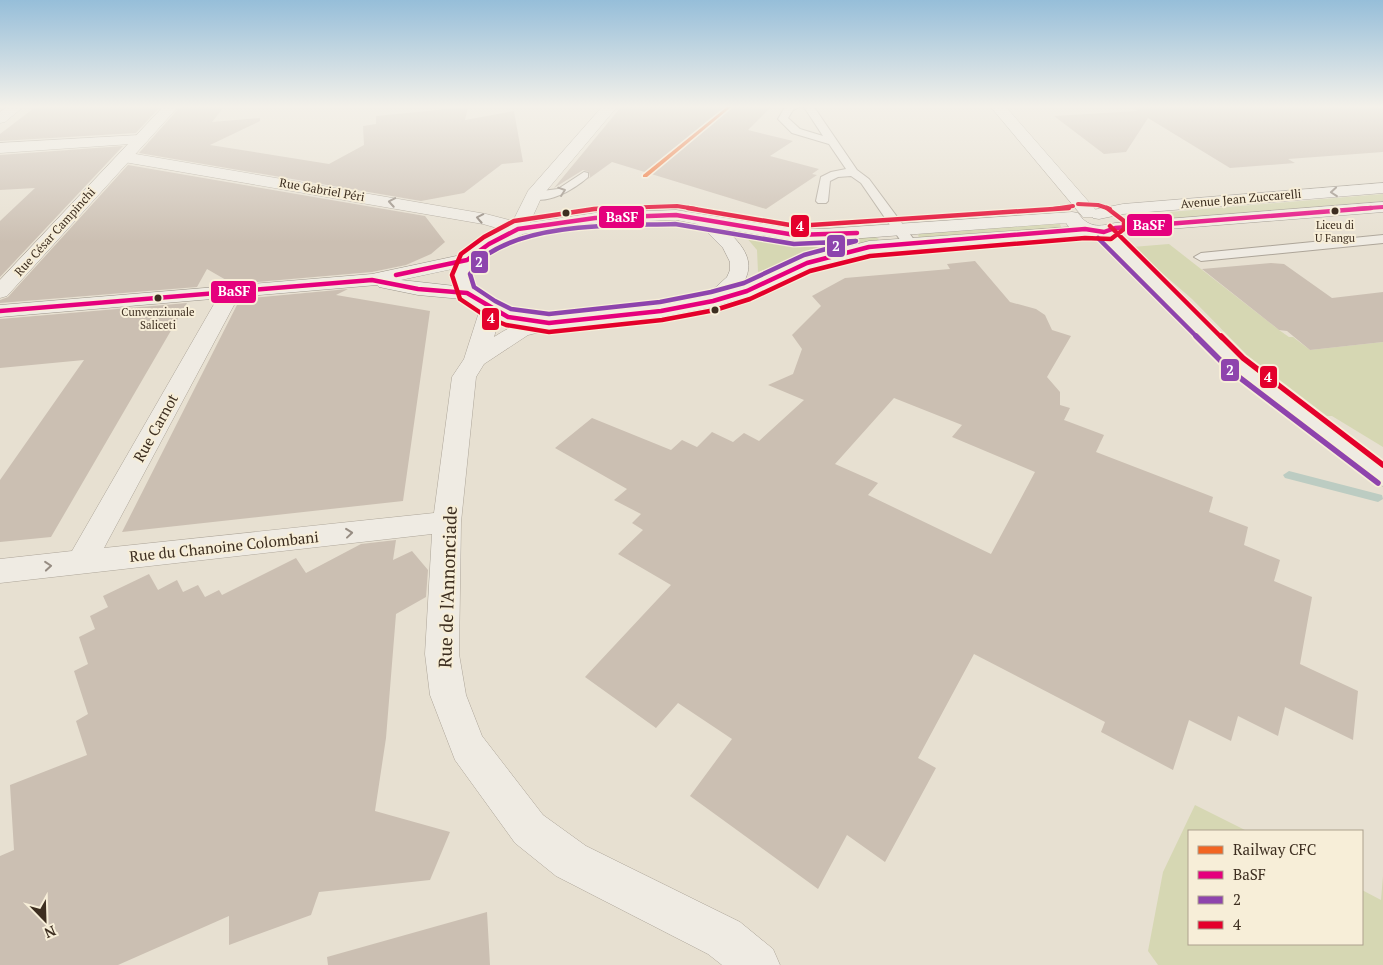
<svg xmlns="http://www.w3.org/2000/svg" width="1383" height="965" viewBox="0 0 1383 965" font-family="'PT Serif',serif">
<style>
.green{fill:#d6d7b3}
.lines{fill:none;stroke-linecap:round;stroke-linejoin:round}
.stream{fill:#bcccc2;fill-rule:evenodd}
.building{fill:#cbbfb2;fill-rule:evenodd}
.service-casing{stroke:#ada599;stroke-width:2}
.minor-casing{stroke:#ada599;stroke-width:1}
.tertiary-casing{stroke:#ada599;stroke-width:1}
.secondary-casing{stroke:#9c958a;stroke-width:1}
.service{fill:#efebe3;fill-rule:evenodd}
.minor{fill:#efebe3;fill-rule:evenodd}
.tertiary{fill:#efebe3;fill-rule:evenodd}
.secondary{fill:#efebe3;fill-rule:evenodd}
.bus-1-far1-casing{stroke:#f7eed8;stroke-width:5.5}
.bus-1-casing{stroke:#f7eed8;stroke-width:7}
.bus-2-far1-casing{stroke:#f7eed8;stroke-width:7}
.bus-2-casing{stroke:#f7eed8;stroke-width:9}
.bus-3-far2-casing{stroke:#f7eed8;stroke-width:5.5}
.bus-3-far1-casing{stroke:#f7eed8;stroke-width:7}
.bus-3-casing{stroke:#f7eed8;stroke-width:9}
.bus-1-far1{stroke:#e5007d;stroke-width:4}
.bus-1{stroke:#e5007d;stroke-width:4.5}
.bus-2-far1{stroke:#8e44ad;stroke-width:4.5}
.bus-2{stroke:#8e44ad;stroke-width:5.5}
.bus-3-far2{stroke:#e4002b;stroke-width:4}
.bus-3-far1{stroke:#e4002b;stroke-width:4.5}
.bus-3{stroke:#e4002b;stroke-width:5.5}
.rail-1-casing{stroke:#f7eed8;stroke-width:3}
.rail-1{fill:#f26522;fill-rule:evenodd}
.oneway{stroke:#968c82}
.bus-dot{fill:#3d2e20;stroke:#f7eed8;stroke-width:2}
.labels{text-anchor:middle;stroke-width:4;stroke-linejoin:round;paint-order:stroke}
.far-bus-label{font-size:11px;fill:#3d2e20;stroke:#f7eed8}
.far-street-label{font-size:12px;fill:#3d2e20;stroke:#f7eed8}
.street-label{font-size:15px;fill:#3d2e20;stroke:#f7eed8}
.near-street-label{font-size:18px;fill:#3d2e20;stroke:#f7eed8}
.line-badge{stroke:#f7eed8;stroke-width:2}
.badge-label{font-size:14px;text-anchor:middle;font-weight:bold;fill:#fff}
</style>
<rect width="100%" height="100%" fill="#e7e0d1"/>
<!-- green -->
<path class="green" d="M1383 194V201L1142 221 1134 215Z
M1059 222 1062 229 920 238 918 236 919 234Z
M740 230 875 237 879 239 875 243 824 251 758 272 757 250Z
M1169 244 1279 330 1289 337H1293L1310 350 1383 342V447L1332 416H1327L1247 355 1192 299 1132 247Z
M1195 805 1247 831H1189V944H1362V890L1381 900 1383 876V965H1158L1148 951 1163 872Z"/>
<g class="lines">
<!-- stream -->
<path class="stream" d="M1289 471 1382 495 1383 499 1378 502 1285 478 1283 475Z"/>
</g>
<!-- building -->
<path class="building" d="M41 107H160L136 133 0 141V134L34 108Z
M180 107H224L212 122 260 118V121L210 145 329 164 364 145 363 126 376 124V116L468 107 465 120 514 111 523 162 502 164 464 193 421 201 139 153Z
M621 107H771L748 130 793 141 770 156 819 169 812 174 817 175 766 209 612 162 587 180 590 177 589 172 583 170 554 188Z
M1131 107H1383V152L1288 159 1295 163 1230 168 1148 118 1126 152 1104 154 1054 116 1137 111Z
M123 146 0 277V221L35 188 0 190V155Z
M128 165 425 216 445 242 431 254 406 265 372 272 233 284 207 269 197 287 0 303V300L8 297Z
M975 261 1010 302 1036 309 1045 315 1052 330 1071 336 1047 377 1060 392V405L1070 408 1064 420 1104 435 1096 452 1213 497 1209 512 1248 527 1244 545 1280 560 1274 581 1312 597 1300 664 1358 691 1353 740 1285 707 1278 736 1238 716 1231 741 1189 720 1173 770 1101 732 1105 722 974 654 918 758 936 768 885 862 847 835 818 889 690 796 732 739 678 703 656 728 585 677 671 585 618 554 643 530 632 523 641 514 614 500 627 489 555 448 592 418 671 450 682 440 697 447 712 432 733 442 744 433 759 441 804 400 768 385 793 374 802 349 792 335 821 306 812 296 845 278 950 269 947 264ZM894 398 962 425 952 437 1035 472 991 554 868 495 878 483 835 464Z
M1271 263 1284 264 1332 298 1383 292V342L1310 350 1287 331 1279 330 1202 269Z
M348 289 336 295 430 311 403 501 122 532 240 299Z
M187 303 51 537 0 542V480L84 360 0 368V319Z
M396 540 393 560 412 551 428 570 426 597 396 614 386 738 375 811 450 832 430 880 319 892 311 915 229 945V916L118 965H0V856L14 850 10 785 87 755 76 721 88 714 74 671 88 664 79 637 95 629 90 616 108 607 103 596 149 574 158 590 177 580 183 592 198 585 205 597 219 590 222 595 296 558 306 573 361 544Z
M487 912 490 965H328L327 957Z"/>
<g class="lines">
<!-- service casing -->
<g class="service-casing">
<path id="service" d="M785 107H799L793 110 788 118 800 129 823 136 804 107H814L857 170 869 179 915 241 916 244 915 247H905L861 183 851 176 838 177 830 181 828 201 826 203H818L816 201 821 177 831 172 846 169 829 144 792 133 778 119Z
M584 172 588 173V177C576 188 543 209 528 195L534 192 558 189Z
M1383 235V243L1201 261 1194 257 1201 253Z"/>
</g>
<!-- minor casing -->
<g class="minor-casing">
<path id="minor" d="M602 107H617L542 196 527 229 524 233 518 234 483 224 124 162 116 157 124 152 486 214 513 221 528 191Z
M991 107H1006L1095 209 1098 213 1095 217H1083Z
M140 135 145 137 148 140 145 143 0 153V143Z
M1104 226 1111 228 1245 359 1383 462V486L1373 483 1229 369 1097 236 1095 232 1097 228Z
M231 286 238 288 241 292 104 548 434 513 452 377 464 359 480 309 484 305 491 303 498 305 502 309 494 337C511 326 536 313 557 318L560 323 557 328 528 335 484 364 476 377 461 522 459 654 466 695 482 736 543 815 586 846 740 922 773 949 780 965H722L708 954 556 876 515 843 455 760 430 695 425 654 432 534 0 583V559L72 551 221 292 224 288Z"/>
</g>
<!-- tertiary casing -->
<g class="tertiary-casing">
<path id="tertiary" d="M7 107H23L5 122 0 123V112Z
M163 107H178L7 296 0 298V280Z"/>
</g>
<!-- secondary casing -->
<g class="secondary-casing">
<path id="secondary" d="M1383 183V193L1123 214 1099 219 1093 218 1090 214 1093 210 1123 204Z
M1383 202V212L1118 233 1104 236 1085 235 869 253 814 267 754 295 713 307 661 317 549 330 500 322 462 299 418 295 379 287 377 285 0 317V305L372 274 461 255 482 240 512 225 595 213 676 210 795 229H822L1072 212 1078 213C1088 228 1099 227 1115 223ZM676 220 697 224 702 227 723 248 730 262V270L727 277 706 296 661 305 549 316 513 311 498 305 476 290 471 274 476 263 496 248 523 234 595 223ZM1066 223 1069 227 869 241 800 259 741 286C758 263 743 245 725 229L795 241H822ZM453 269 451 274 455 286 401 280Z"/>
</g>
<!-- service -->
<use href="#service" class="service"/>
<!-- minor -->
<use href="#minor" class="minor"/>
<!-- tertiary -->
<use href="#tertiary" class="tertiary"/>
<!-- secondary -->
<use href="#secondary" class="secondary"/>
<!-- bus-1-far1 casing -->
<g class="bus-1-far1-casing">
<path id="bus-1-far1" d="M1355 209 1383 207"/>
</g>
<!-- bus-1 casing -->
<g class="bus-1-casing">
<path id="bus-1" d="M396 275 467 260 489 244 518 229 595 218 676 215 795 235 857 233
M0 311 372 280 418 289 467 293 508 317 549 323 661 311 713 301 747 291 807 263 869 247 1085 229 1104 232 1115 228 1371 208"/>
</g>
<!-- bus-2-far1 casing -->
<g class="bus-2-far1-casing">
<path id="bus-2-far1" d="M675 224 794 244 856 241 804 255 744 283 711 292 660 302 549 314 511 309 495 301 474 287 470 274C474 268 479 261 485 256 533 222 618 226 675 224Z
M1098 238 1198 338"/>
</g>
<!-- bus-2 casing -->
<g class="bus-2-casing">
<path id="bus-2" d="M1196 336 1231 371 1378 483"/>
</g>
<!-- bus-3-far2 casing -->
<g class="bus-3-far2-casing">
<path id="bus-3-far2" d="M1078 204 1098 205 1110 209
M593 209 677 206 696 209
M1053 209 1073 206"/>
</g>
<!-- bus-3-far1 casing -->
<g class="bus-3-far1-casing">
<path id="bus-3-far1" d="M624 208 594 209 514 221 484 237 461 254 452 275 460 299 487 317 506 325 549 332 662 320 715 310 750 299 810 271 870 256 1085 238 1111 239 1124 229V221L1107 208
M688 208 796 226 1069 208
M1110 226 1222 338"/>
</g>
<!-- bus-3 casing -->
<g class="bus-3-casing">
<path id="bus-3" d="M1221 336 1243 358 1383 465"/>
</g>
<!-- bus-1-far1 -->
<use href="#bus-1-far1" class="bus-1-far1"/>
<!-- bus-1 -->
<use href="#bus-1" class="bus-1"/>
<!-- bus-2-far1 -->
<use href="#bus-2-far1" class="bus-2-far1"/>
<!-- bus-2 -->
<use href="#bus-2" class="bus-2"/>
<!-- bus-3-far2 -->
<use href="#bus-3-far2" class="bus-3-far2"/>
<!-- bus-3-far1 -->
<use href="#bus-3-far1" class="bus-3-far1"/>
<!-- bus-3 -->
<use href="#bus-3" class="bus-3"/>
<!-- rail-1 casing -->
<g class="rail-1-casing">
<path id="rail-1" d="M727 107H731L647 177H643V175Z"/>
</g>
<!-- rail-1 -->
<use href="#rail-1" class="rail-1"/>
</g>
<!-- one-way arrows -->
<defs><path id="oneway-chevron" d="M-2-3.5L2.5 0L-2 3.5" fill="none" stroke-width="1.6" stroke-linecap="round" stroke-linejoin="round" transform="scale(1.25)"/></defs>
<g class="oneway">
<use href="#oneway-chevron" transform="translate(562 191) rotate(-19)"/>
<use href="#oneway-chevron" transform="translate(1334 192) rotate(175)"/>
<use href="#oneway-chevron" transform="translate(392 202) rotate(-170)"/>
<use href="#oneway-chevron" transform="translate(480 218) rotate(-169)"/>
<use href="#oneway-chevron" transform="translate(349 533) rotate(-6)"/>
<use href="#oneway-chevron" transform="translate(48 566) rotate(-5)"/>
</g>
<!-- sky -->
<linearGradient id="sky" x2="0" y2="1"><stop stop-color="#96bed9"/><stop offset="0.44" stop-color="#f4f1ea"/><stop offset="1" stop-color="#f4f1ea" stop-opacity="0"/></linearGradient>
<rect width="1383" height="242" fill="url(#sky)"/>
<!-- markers -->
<g class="bus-dot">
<circle cx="1335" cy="211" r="4.5"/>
<circle cx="566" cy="213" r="4.5"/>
<circle cx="158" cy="298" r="4.5"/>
<circle cx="715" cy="310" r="4.5"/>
</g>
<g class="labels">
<!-- far-bus labels -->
<g class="far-bus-label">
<text x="1335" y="229">Liceu di<tspan x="1335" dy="13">U Fangu</tspan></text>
<text x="158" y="316">Cunvenziunale<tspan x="158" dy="13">Saliceti</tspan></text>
</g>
<!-- far-street labels -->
<g class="far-street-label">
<text transform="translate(322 190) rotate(10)" y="4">Rue Gabriel Péri</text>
<text transform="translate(1241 199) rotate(-5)" y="4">Avenue Jean Zuccarelli</text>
<text transform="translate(55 232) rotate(-48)" y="4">Rue César Campinchi</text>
</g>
<!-- street labels -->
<g class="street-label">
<text transform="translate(156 428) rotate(-61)" y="5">Rue Carnot</text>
<text transform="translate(224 547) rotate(-6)" y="5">Rue du Chanoine Colombani</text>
</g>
<!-- near-street labels -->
<g class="near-street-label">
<text transform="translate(448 587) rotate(-88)" y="6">Rue de l'Annonciade</text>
</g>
</g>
<g class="line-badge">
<rect x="598" y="205" width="47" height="24" rx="5" fill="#e5007d"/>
<rect x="1126" y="213" width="47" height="24" rx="5" fill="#e5007d"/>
<rect x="790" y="214" width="20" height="24" rx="5" fill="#e4002b"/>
<rect x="826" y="234" width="20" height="24" rx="5" fill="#8e44ad"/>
<rect x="470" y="250" width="19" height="24" rx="5" fill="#8e44ad"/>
<rect x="210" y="280" width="47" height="24" rx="5" fill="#e5007d"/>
<rect x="481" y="307" width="19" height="24" rx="5" fill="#e4002b"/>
<rect x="1220" y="358" width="20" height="24" rx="5" fill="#8e44ad"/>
<rect x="1259" y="365" width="19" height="24" rx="5" fill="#e4002b"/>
</g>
<g class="badge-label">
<text x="622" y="222">BaSF</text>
<text x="1149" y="230">BaSF</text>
<text x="800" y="231">4</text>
<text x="836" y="251">2</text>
<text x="479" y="267">2</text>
<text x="234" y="296">BaSF</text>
<text x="491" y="323">4</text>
<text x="1230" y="375">2</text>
<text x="1268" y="382">4</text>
</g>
<!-- legend -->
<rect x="1188" y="830" width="175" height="115" fill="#f7eed8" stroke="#ada18e"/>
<rect x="1198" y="846" width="25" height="8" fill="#f26522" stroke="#ada18e"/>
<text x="1233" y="855" font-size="15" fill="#3d2e20">Railway CFC</text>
<rect x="1198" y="871" width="25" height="8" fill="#e5007d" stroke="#ada18e"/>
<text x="1233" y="880" font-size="15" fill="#3d2e20">BaSF</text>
<rect x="1198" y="896" width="25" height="8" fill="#8e44ad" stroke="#ada18e"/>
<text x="1233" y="905" font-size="15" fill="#3d2e20">2</text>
<rect x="1198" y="921" width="25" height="8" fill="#e4002b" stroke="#ada18e"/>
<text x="1233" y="930" font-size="15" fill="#3d2e20">4</text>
<!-- north arrow -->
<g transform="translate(45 920) rotate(157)" stroke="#f7eed8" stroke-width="4" paint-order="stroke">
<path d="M0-4L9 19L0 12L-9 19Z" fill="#3d2e20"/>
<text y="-8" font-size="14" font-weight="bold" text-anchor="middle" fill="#3d2e20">N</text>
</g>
</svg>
